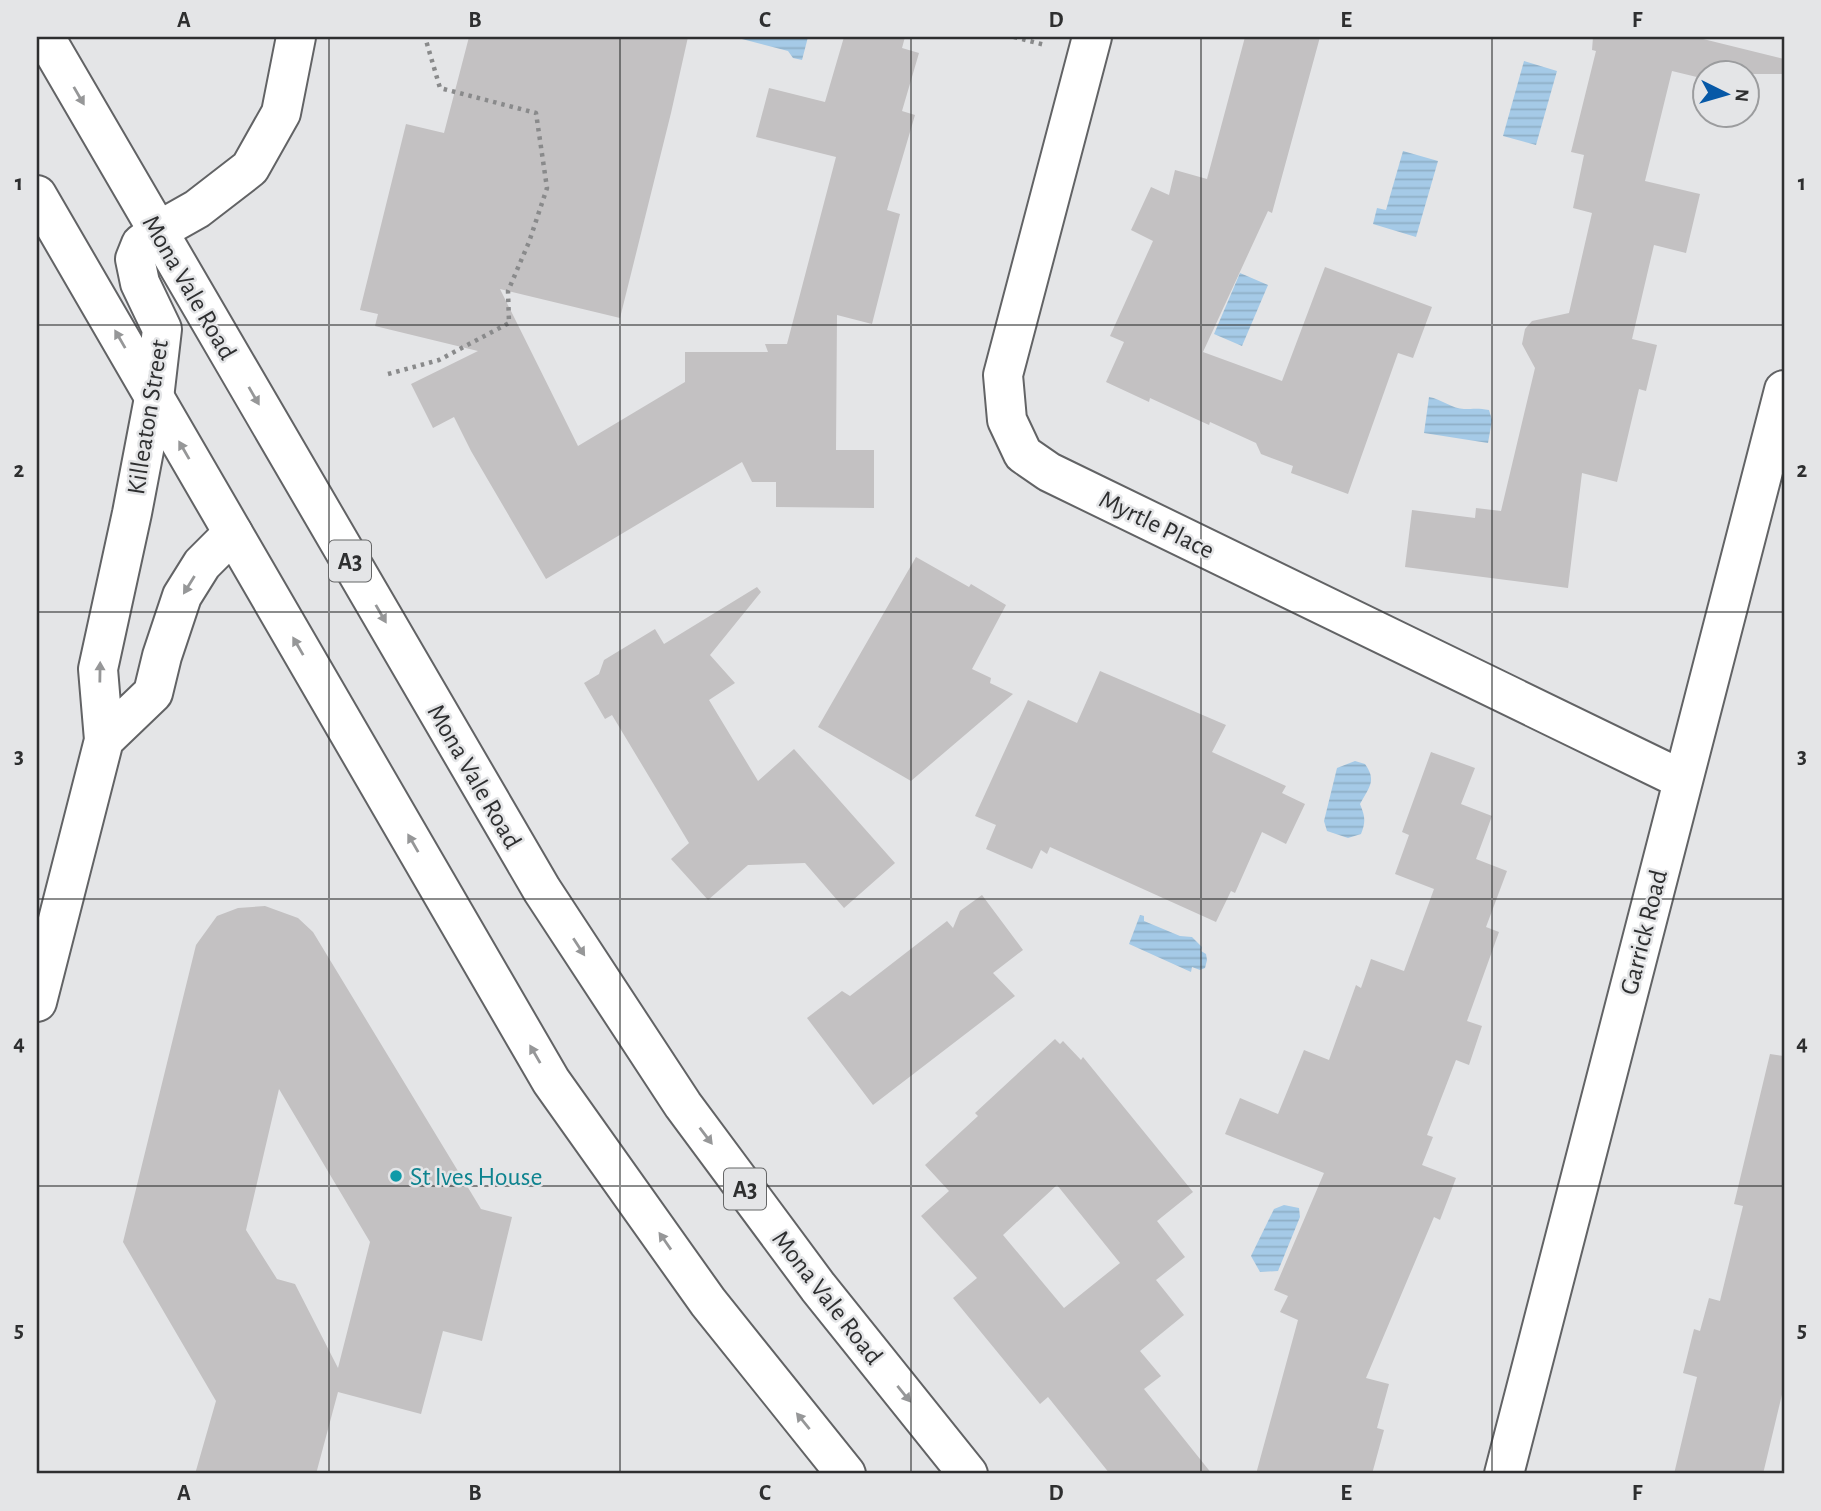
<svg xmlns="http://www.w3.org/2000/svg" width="1821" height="1511" viewBox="0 0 1821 1511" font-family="'Alegreya Sans',sans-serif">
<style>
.water{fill:url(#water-rules)}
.building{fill:#c3c1c2;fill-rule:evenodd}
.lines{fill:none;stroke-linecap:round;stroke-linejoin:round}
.minor-casing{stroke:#626365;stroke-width:42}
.trunk-casing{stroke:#626365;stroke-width:42}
.path{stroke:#898a8b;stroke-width:4.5;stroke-dasharray:3.5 5;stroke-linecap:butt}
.minor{stroke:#fff;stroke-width:38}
.trunk{stroke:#fff;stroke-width:38}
.oneway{fill:#969798}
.grid{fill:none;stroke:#2e2f30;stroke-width:2;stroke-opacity:0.55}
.culture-dot{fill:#0f9aa8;stroke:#e4e5e7;stroke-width:2.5}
.labels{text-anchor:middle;stroke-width:5;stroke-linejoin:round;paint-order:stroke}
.shield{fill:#e4e5e7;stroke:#656667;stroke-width:2}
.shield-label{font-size:24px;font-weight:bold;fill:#2e2f30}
.street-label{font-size:26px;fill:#2e2f30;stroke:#e4e5e7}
.culture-label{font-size:26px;fill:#0d838f;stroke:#e4e5e7;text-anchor:start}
.neatline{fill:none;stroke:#2e2f30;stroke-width:2.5}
.grid-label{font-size:23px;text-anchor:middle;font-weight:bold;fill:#2e2f30}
</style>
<defs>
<pattern id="water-rules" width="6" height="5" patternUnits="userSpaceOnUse" patternTransform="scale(1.75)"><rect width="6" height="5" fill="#a5cae7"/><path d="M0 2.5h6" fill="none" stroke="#8eaec6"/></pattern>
</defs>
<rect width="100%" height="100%" fill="#e4e5e7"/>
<!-- water -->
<path class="water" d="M743 37H808L802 60 793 58 788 51 742 39Z
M1524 61 1557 71 1536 145 1503 136Z
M1403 151 1438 161 1416 237 1373 224 1377 208 1386 210Z
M1240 273 1268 285 1242 346 1214 334Z
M1429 397C1441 399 1453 409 1464 409 1473 409 1479 408 1489 410L1492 420 1488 443 1424 433Z
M1355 761 1365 764C1377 781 1369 787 1360 804 1365 816 1366 822 1361 834L1348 838 1327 831 1324 821 1337 768Z
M1140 915 1144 916V921L1180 936 1192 937 1202 947 1201 951 1206 954 1207 960 1205 968 1200 970 1192 967 1191 972 1129 944Z
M1284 1205 1299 1208 1300 1217 1278 1271 1260 1272 1251 1256 1274 1209Z"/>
<!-- building -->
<path class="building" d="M469 37H688L671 113 620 318 500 289 578 446 685 382V352H768L765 344H787L836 157 756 137 769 88 825 102 844 37H905L902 48 919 53 902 111 915 115 887 210 900 214 872 324 837 315 836 450H874V508L776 507V482H752L742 462 546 579 471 451 454 417 433 428 411 384 478 351 375 326 378 314 360 310 406 124 444 133Z
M1245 37H1320L1272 213 1268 211 1203 352 1282 381 1325 267 1432 307 1413 358 1398 353 1348 494 1291 473 1293 466 1261 454 1256 443 1210 422 1209 425 1150 398 1149 402 1106 382 1124 342 1110 336 1153 241 1131 230 1151 187 1169 195 1175 170 1207 179Z
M1593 37H1695L1784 59V74H1705V79L1672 71 1645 181 1700 194 1686 253 1654 245 1632 339 1657 345 1646 391 1639 389 1617 482 1582 473 1568 588 1405 567 1412 510 1475 518 1476 508 1501 511 1535 368 1522 344 1525 329 1532 321 1569 313 1592 213 1573 208 1584 155 1571 152 1596 51 1592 50Z
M916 557 969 587 971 584 1006 605 972 669 991 678 990 683 1013 694 911 781 818 727Z
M757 587 761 592 710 655 735 683 709 700 758 781 794 749 895 863 844 908 805 863 748 865 708 900 671 859 689 843 612 715 605 719 584 683 599 674 604 660 655 629 664 644Z
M1100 671 1226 725 1212 752 1286 786 1282 793 1305 804 1286 844 1262 832 1235 893 1231 891 1216 922 1050 847 1047 854 1041 850 1032 869 986 849 996 825 975 816 1028 700 1077 723Z
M1431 752 1475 768 1461 804 1492 816 1476 859 1507 871 1486 927 1499 932 1467 1021 1482 1026 1469 1065 1456 1060 1427 1135 1433 1137 1422 1165 1456 1178 1440 1220 1434 1217 1366 1378 1389 1384 1377 1428 1384 1430 1372 1474H1256L1298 1320 1280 1312 1288 1296 1274 1290 1324 1173 1225 1134 1240 1098 1278 1114 1304 1050 1329 1060 1356 985 1361 988 1371 959 1404 971 1434 889 1395 874 1409 835 1402 832Z
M982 895 1023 950 993 973 1015 996 873 1105 807 1018 842 991 850 996 947 921 953 928 960 911Z
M265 906 298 918 313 932 481 1209 512 1217 482 1341 443 1331 421 1414 338 1392 316 1474H195L216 1401 123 1242 196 945 217 916 238 908ZM279 1089 370 1242 338 1368 295 1284 277 1279 246 1230Z
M1055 1039 1060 1044 1063 1041 1081 1060 1083 1057 1193 1192 1157 1221 1185 1257 1156 1280 1184 1315 1140 1351 1161 1376 1144 1389 1212 1474H1110L1048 1397 1040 1404 953 1298 977 1278 921 1216 949 1191 925 1165 978 1116 975 1113ZM1057 1185 1120 1263 1064 1308 1003 1235Z
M1770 1054 1784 1056V1386L1763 1474H1674L1697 1377 1683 1373 1694 1329 1700 1331 1709 1298 1720 1301 1743 1206 1734 1204Z"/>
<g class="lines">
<!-- minor casing -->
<g class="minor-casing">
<path id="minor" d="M1092 37 1003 375 1007 420 1023 454 1049 472 1683 780
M104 740 153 693 162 656 182 596 202 564 233 533
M37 1002 104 740 98 669 132 513 154 398 162 329 140 283 135 259 141 244 158 231 197 209 250 168 281 113 296 37
M1504 1474 1784 390"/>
</g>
<!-- trunk casing -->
<g class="trunk-casing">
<path id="trunk" d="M45 37 542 890 683 1105 818 1287 968 1474
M37 195 551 1081 708 1302 846 1474"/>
</g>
<!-- path -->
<path class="path" d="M1014 37 1045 45
M388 374 439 360 509 323 508 291 529 242 547 188 536 113 440 88 425 37"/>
<!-- minor -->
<use href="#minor" class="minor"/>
<!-- trunk -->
<use href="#trunk" class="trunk"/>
</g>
<!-- one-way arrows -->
<defs><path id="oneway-solid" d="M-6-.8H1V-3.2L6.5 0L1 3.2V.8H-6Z" transform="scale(1.75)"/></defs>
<g class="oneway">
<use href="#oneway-solid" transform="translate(79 96) rotate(60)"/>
<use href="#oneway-solid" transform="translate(120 339) rotate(-120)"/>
<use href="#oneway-solid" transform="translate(254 396) rotate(60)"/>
<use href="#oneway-solid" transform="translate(184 450) rotate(-120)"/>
<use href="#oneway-solid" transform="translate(189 585) rotate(122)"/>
<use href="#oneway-solid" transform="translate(381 614) rotate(60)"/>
<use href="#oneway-solid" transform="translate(298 646) rotate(-120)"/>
<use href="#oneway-solid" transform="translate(100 672) rotate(-89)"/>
<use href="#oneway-solid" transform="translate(413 843) rotate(-120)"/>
<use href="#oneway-solid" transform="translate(579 947) rotate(57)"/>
<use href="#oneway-solid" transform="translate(535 1054) rotate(-120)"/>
<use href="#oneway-solid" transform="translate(706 1136) rotate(53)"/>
<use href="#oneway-solid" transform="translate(665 1241) rotate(-125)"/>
<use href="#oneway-solid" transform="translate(904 1394) rotate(51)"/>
<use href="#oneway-solid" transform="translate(803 1421) rotate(-129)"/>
</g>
<!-- grid -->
<path class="grid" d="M329 37V1474M620 37V1474M911 37V1474M1201 37V1474M1492 37V1474M37 325H1784M37 612H1784M37 899H1784M37 1186H1784"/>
<!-- markers -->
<circle class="culture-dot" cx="396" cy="1176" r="7"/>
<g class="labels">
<!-- shield labels -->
<g class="shield">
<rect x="329" y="540.5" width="42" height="41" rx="5"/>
<rect x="724" y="1168.5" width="42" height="41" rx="5"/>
</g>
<g class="shield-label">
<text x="350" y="569">A3</text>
<text x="745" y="1197">A3</text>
</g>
<!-- street labels -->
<g class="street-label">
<text transform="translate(190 287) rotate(60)" y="9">Mona Vale Road</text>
<text transform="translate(147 417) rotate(-81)" y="9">Killeaton Street</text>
<text transform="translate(1157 524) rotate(26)" y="9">Myrtle Place</text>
<text transform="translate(475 776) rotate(60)" y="9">Mona Vale Road</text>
<text transform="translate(1643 932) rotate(-76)" y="9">Garrick Road</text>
<text transform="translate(828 1297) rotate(52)" y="9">Mona Vale Road</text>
</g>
<!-- culture labels -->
<g class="culture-label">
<text x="410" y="1185">St Ives House</text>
</g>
</g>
<!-- border -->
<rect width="1821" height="1511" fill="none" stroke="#e4e5e7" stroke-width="77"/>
<!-- north arrow -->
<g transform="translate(1726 94) rotate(95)"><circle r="33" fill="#e4e5e7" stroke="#9b9c9e" stroke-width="2"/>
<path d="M0-5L12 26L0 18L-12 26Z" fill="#0759a7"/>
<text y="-10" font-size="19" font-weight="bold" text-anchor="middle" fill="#2e2f30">N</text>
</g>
<rect x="38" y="38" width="1745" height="1434" class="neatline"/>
<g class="grid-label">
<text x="184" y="27">A</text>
<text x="475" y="27">B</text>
<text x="765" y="27">C</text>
<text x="1056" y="27">D</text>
<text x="1346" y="27">E</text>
<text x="1637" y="27">F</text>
<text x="19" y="190">1</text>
<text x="1802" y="190">1</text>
<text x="19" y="477">2</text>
<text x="1802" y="477">2</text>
<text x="19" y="763">3</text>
<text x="1802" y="763">3</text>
<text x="19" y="1050">4</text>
<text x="1802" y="1050">4</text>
<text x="19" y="1337">5</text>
<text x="1802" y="1337">5</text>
<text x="184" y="1500">A</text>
<text x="475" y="1500">B</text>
<text x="765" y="1500">C</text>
<text x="1056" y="1500">D</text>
<text x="1346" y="1500">E</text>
<text x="1637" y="1500">F</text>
</g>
</svg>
